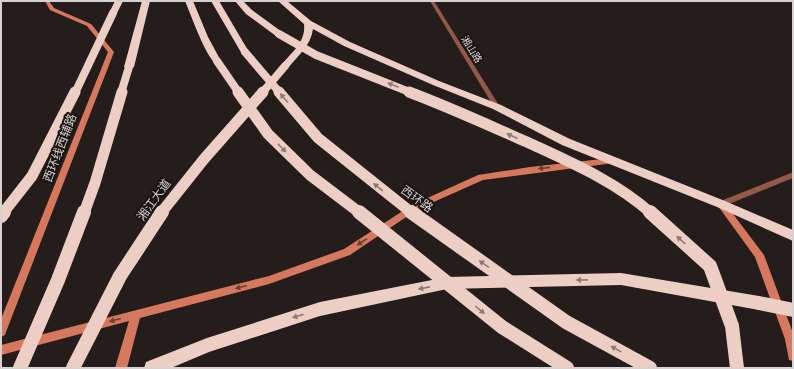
<svg xmlns="http://www.w3.org/2000/svg" width="794" height="369" viewBox="0 0 794 369" font-family="'PT Sans Narrow','Noto Sans SC',sans-serif">
<style>
.lines{fill:none;stroke-linecap:round;stroke-linejoin:round}
.lane{fill:#935948;fill-rule:evenodd}
.street{fill:#935948;fill-rule:evenodd}
.secondary{fill:#d5785e;fill-rule:evenodd}
.highway{fill:#eccec5;fill-rule:evenodd}
.highway-bridge-far2{stroke:#eccec5;stroke-width:8}
.highway-bridge-far1{stroke:#eccec5;stroke-width:11}
.highway-bridge{stroke:#eccec5;stroke-width:14}
.oneway{fill:#8e7a74}
.oneway2{fill:#6e4134}
.labels{text-anchor:middle;stroke-width:4;stroke-linejoin:round;paint-order:stroke}
.far-street-label{font-size:10px;fill:#d7d2d1;stroke:#1a1412}
.street-label{font-size:12px;fill:#d7d2d1;stroke:#1a1412}
</style>
<rect width="100%" height="100%" fill="#241d1b"/>
<g class="lines">
<!-- lane -->
<path class="lane" d="M791 173H793V178L724 206H718L717 204 718 202Z"/>
<!-- street -->
<path class="street" d="M430 1H434L500 107 499 108 497 109 494 107Z"/>
<!-- secondary -->
<path class="secondary" d="M45 1H49L54 8 91 24 114 52 6 332 5 335 1 337V319L108 52 87 26 50 10Z
M611 158 615 161 614 163 483 180 418 209 350 255 269 284 140 318 127 368H115L129 321 1 355V345L269 276 344 249 412 205 478 175 530 167Z
M721 201 724 202 764 255 793 333V361L789 360 785 339 755 257 718 206 717 204 718 202Z"/>
<!-- highway -->
<path class="highway" d="M115 1H123L116 15H110L109 13Z
M142 1H150L134 67 129 70 124 67Z
M185 1H193L208 37 221 61 220 63 217 64C207 61 190 12 185 1Z
M211 1H219L249 52 248 54H242Z
M235 1H243L252 10 282 32V36H276L246 14Z
M278 1H287L311 21 350 42 439 81 501 105 570 139 725 201 793 230V241L717 207 562 145 493 109 433 85 344 46 313 29C311 45 298 56 288 68H282V64C292 52 306 42 304 24Z
M621 273 759 296 764 298 766 303 764 308 759 310 621 285 447 289 320 316 209 352 171 368H144L146 362 207 338 320 302 447 277Z"/>
<!-- highway-bridge-far2 -->
<path class="highway-bridge-far2" d="M279 34 316 55 412 93
M245 52 280 93
M217 61 239 93
M75 93 113 13
M121 93 129 67
M262 93 285 66"/>
<!-- highway-bridge-far1 -->
<path class="highway-bridge-far1" d="M238 92 268 134 310 175 360 213
M279 92 318 138 412 213
M409 92C449 107 488 125 527 142 570 162 615 181 651 213
M3 213 32 176 75 92
M84 213 95 183 122 92
M161 213 204 159 263 92"/>
<!-- highway-bridge -->
<path class="highway-bridge" d="M359 212 502 327 567 368
M411 212 566 322 650 368
M650 212 710 266 732 326 737 368
M1 216 4 212
M759 303 793 310
M20 368 58 280 84 212
M73 368 120 276 162 212"/>
</g>
<!-- one-way arrows -->
<defs><path id="oneway-solid" d="M-6-.8H1V-3.2L6.5 0L1 3.2V.8H-6Z"/></defs>
<g class="oneway">
<use href="#oneway-solid" transform="translate(393 85) rotate(-158)"/>
<use href="#oneway-solid" transform="translate(284 98) rotate(-130)"/>
<use href="#oneway-solid" transform="translate(512 136) rotate(-156)"/>
<use href="#oneway-solid" transform="translate(282 148) rotate(45)"/>
<use href="#oneway-solid" transform="translate(378 187) rotate(-141)"/>
<use href="#oneway-solid" transform="translate(681 240) rotate(-138)"/>
<use href="#oneway-solid" transform="translate(484 264) rotate(-145)"/>
<use href="#oneway-solid" transform="translate(582 280) rotate(179)"/>
<use href="#oneway-solid" transform="translate(424 288) rotate(169)"/>
<use href="#oneway-solid" transform="translate(480 310) rotate(39)"/>
<use href="#oneway-solid" transform="translate(298 316) rotate(162)"/>
<use href="#oneway-solid" transform="translate(616 349) rotate(-151)"/>
</g>
<g class="oneway2">
<use href="#oneway-solid" transform="translate(544 168) rotate(174)"/>
<use href="#oneway-solid" transform="translate(362 242) rotate(147)"/>
<use href="#oneway-solid" transform="translate(241 287) rotate(165)"/>
<use href="#oneway-solid" transform="translate(115 320) rotate(165)"/>
</g>
<g class="labels">
<!-- far-street labels -->
<g class="far-street-label">
<text transform="translate(472 49) rotate(58)" y="4">湘山路</text>
</g>
<!-- street labels -->
<g class="street-label">
<text transform="translate(60 148) rotate(-69)" y="4">西环线西辅路</text>
<text transform="translate(417 199) rotate(36)" y="4">西环路</text>
<text transform="translate(154 200) rotate(-54)" y="4">湘江大道</text>
</g>
</g>
<!-- border -->
<rect width="794" height="369" fill="none" stroke="#d7d2d1" stroke-width="4"/>
</svg>
